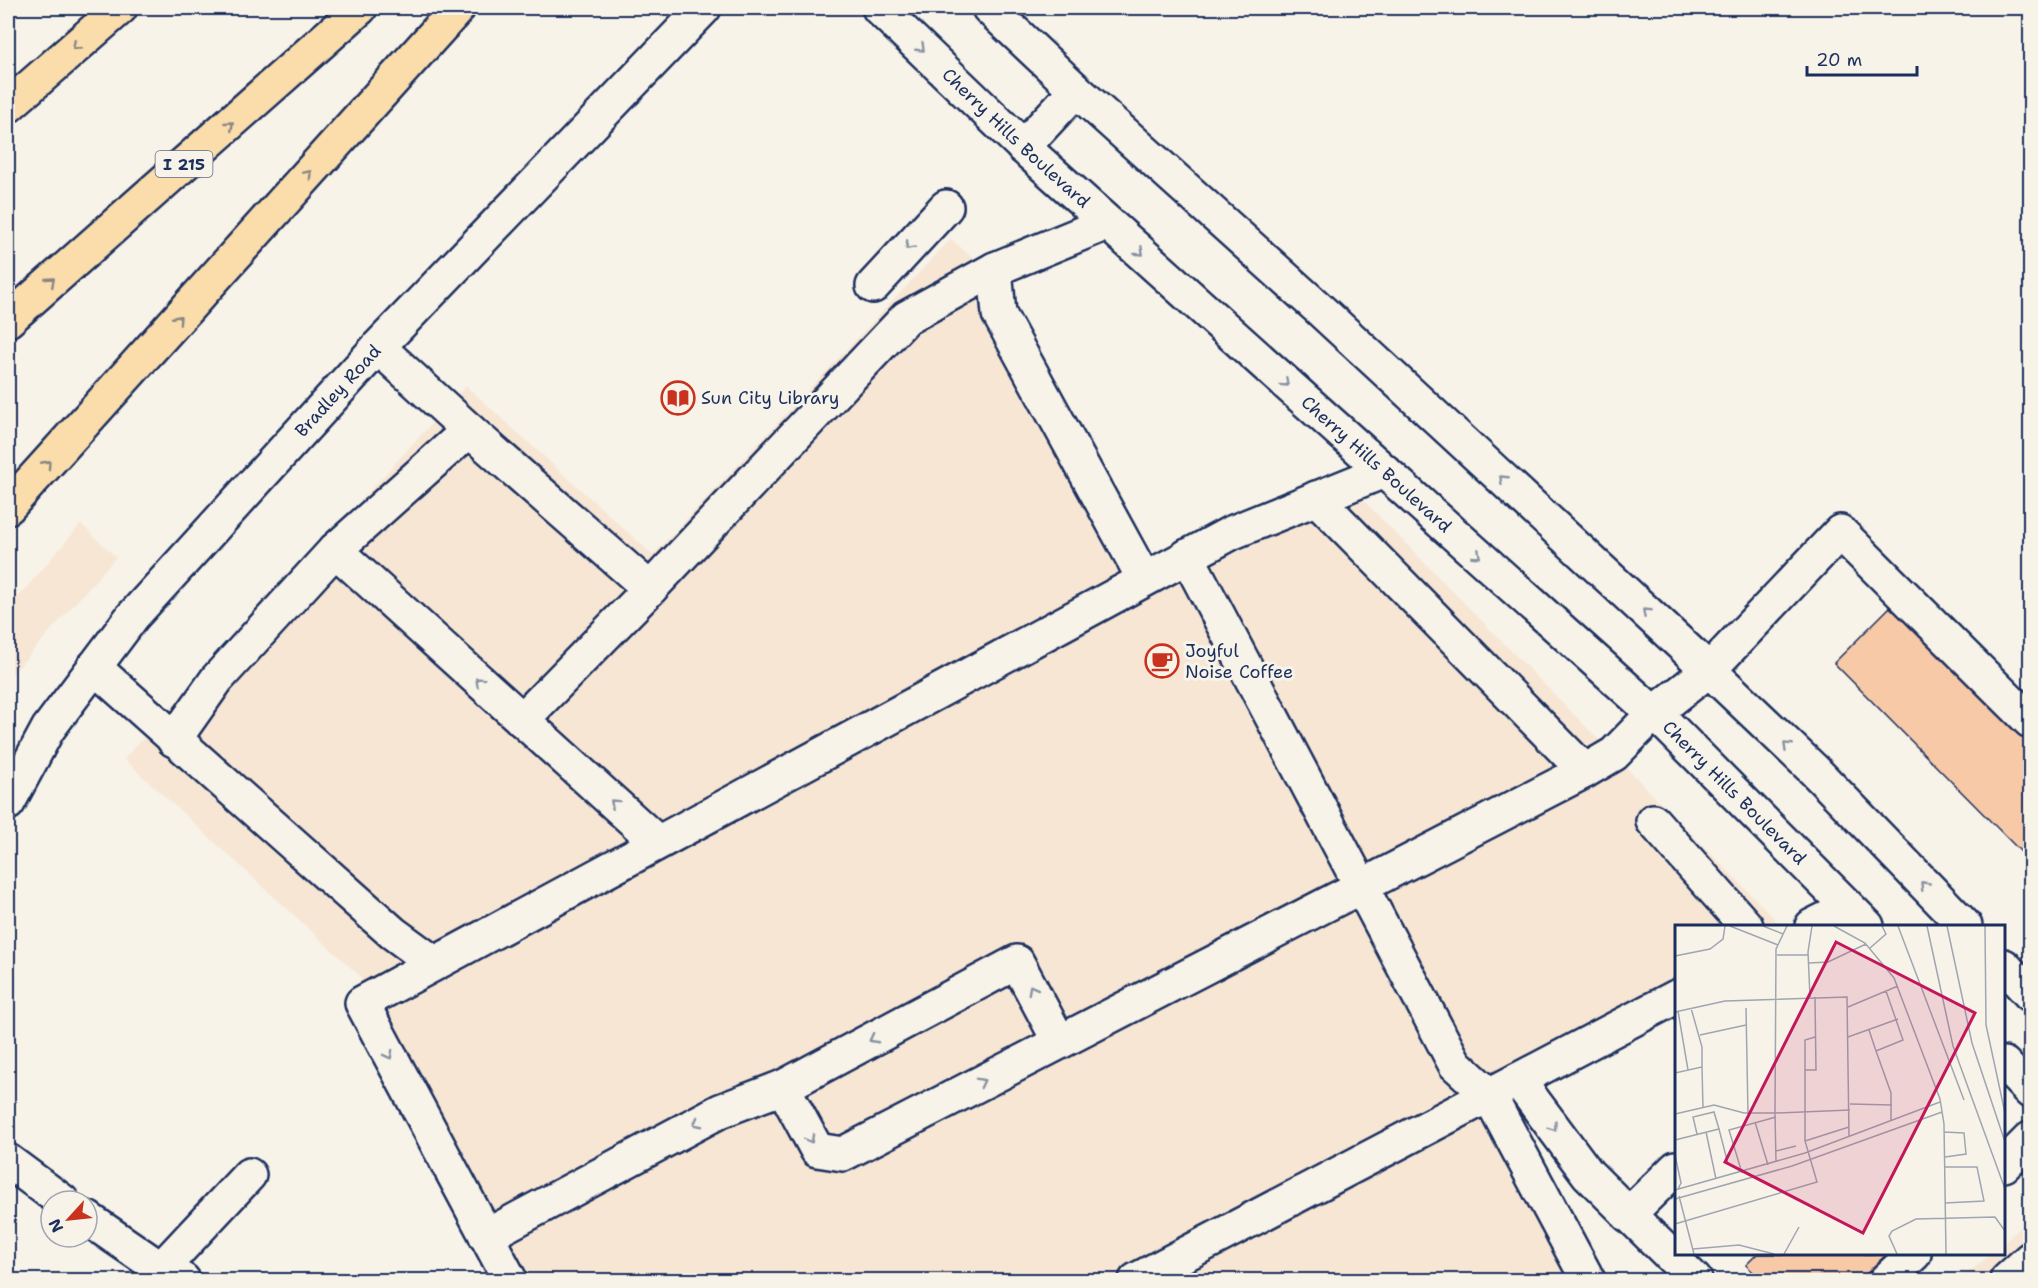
<svg xmlns="http://www.w3.org/2000/svg" width="2038" height="1288" viewBox="0 0 2038 1288" font-family="'Shantell Sans',sans-serif">
<style>
.built{fill:#f7e6d4}
.building{fill:#f7c9a7;stroke:#1b2f5e;stroke-width:1.5}
.lines{fill:none;stroke-linecap:round;stroke-linejoin:round}
.minor-casing{stroke:#1b2f5e;stroke-width:38}
.highway-casing{stroke:#1b2f5e;stroke-width:38}
.minor{stroke:#f7f3e8;stroke-width:33}
.highway{stroke:#faddab;stroke-width:33}
.oneway{stroke:#8a8684}
.oneway2{stroke:#8991a3}
.labels{text-anchor:middle;stroke-width:6;stroke-linejoin:round;paint-order:stroke}
.shield{fill:#f7f3e8;stroke:#5d6a87;stroke-width:1.5}
.shield-label{font-size:16px;font-weight:bold;fill:#1b2f5e}
.street-label{font-size:18px;fill:#1b2f5e;stroke:#f7f3e8}
.poi-label{font-size:18px;fill:#1b2f5e;stroke:#f7f3e8;text-anchor:start}
.inset-road{fill:none;stroke:#9fa5b1;stroke-width:1.5}
.view{fill:#c2185b;fill-opacity:0.15;stroke:#c2185b;stroke-width:3}
.inset-edge{fill:none;stroke:#1b2f5e;stroke-width:3}
</style>
<rect width="100%" height="100%" fill="#f7f3e8"/>
<filter id="ink" filterUnits="userSpaceOnUse"><feTurbulence type="fractalNoise" baseFrequency=".0167" numOctaves="2"/><feDisplacementMap in="SourceGraphic" scale="12" xChannelSelector="R" yChannelSelector="G"/><feConvolveMatrix kernelMatrix="1 2 1 2 8 2 1 2 1" color-interpolation-filters="sRGB"/></filter>
<g filter="url(#ink)">
<!-- built -->
<path class="built" d="M951 239 977 262 1142 599 1357 494 1780 924 1676 926V981L1469 1093 1568 1280H520L359 975 124 759 466 386 653 555Z
M81 524 116 557 8 679V609Z
M2030 1219V1280H1960L1991 1254H2004V1242Z"/>
<!-- building -->
<path class="building" d="M1895 602 2030 739V850L2025 856 1834 663Z
M1757 1254H1887L1860 1280H1761L1746 1265Z"/>
<g class="lines">
<!-- minor casing -->
<g class="minor-casing">
<g id="minor">
<path id="s1" d="M879 8 1031 154 1668 726 1867 926"/>
<path d="M989 8 1076 90 1317 307 1709 670 1815 771 1965 926"/>
<path d="M1023 147 1076 90"/>
<path d="M995 269 999 314 1144 579"/>
<path d="M873 286 946 207"/>
<path d="M378 347 469 430"/>
<path d="M1316 498 1585 771"/>
<path d="M335 550 657 842"/>
<path d="M94 667 393 933 434 963"/>
<path d="M522 720 650 589"/>
<path d="M174 740 217 679 335 550 469 430 650 589 906 318 995 269 1107 223"/>
<path id="s2" d="M8 803 48 729 132 617 378 347 704 8"/>
<path d="M1653 821 1746 926"/>
<path d="M1812 926 1848 908"/>
<path d="M2004 966 2030 994"/>
<path d="M2004 1064 2030 1091"/>
<path d="M1518 1080 1588 1174 1695 1280"/>
<path d="M783 1087 817 1150 843 1154 1585 771 1614 754 1653 714 1709 670 1840 532 2030 721"/>
<path d="M8 1161 62 1201"/>
<path d="M2004 1165 2030 1139"/>
<path d="M1628 1215 1676 1168"/>
<path d="M87 1218 161 1269 183 1280"/>
<path d="M486 1236 720 1111 783 1087 1017 962 1059 1041"/>
<path d="M161 1269 249 1175"/>
<path d="M510 1280 362 1003 1231 533 1384 471"/>
<path d="M1136 1280 1489 1095 1455 1064 1187 556"/>
<path d="M1588 1280 1489 1095 1676 997"/>
<path d="M1886 1280 1914 1254"/>
<path d="M2007 1280 2030 1259"/>
</g>
</g>
<!-- highway casing -->
<g class="highway-casing">
<path id="highway" d="M8 106 120 8
M8 320 360 8
M8 507 458 8"/>
</g>
<!-- minor -->
<use href="#minor" class="minor"/>
<!-- highway -->
<use href="#highway" class="highway"/>
</g>
<!-- one-way arrows -->
<defs><path id="oneway-chevron" d="M-2-3.5L2.5 0L-2 3.5" fill="none" stroke-width="1.6" stroke-linecap="round" stroke-linejoin="round" transform="scale(1.5)"/></defs>
<g class="oneway">
<use href="#oneway-chevron" transform="translate(76 46) rotate(139)"/>
<use href="#oneway-chevron" transform="translate(230 125) rotate(-41)"/>
<use href="#oneway-chevron" transform="translate(308 174) rotate(-48)"/>
<use href="#oneway-chevron" transform="translate(51 281) rotate(-41)"/>
<use href="#oneway-chevron" transform="translate(178 319) rotate(-48)"/>
<use href="#oneway-chevron" transform="translate(47 464) rotate(-48)"/>
</g>
<g class="oneway2">
<use href="#oneway-chevron" transform="translate(921 48) rotate(44)"/>
<use href="#oneway-chevron" transform="translate(909 246) rotate(133)"/>
<use href="#oneway-chevron" transform="translate(1140 252) rotate(42)"/>
<use href="#oneway-chevron" transform="translate(1285 383) rotate(42)"/>
<use href="#oneway-chevron" transform="translate(1503 479) rotate(-137)"/>
<use href="#oneway-chevron" transform="translate(1477 555) rotate(42)"/>
<use href="#oneway-chevron" transform="translate(1646 612) rotate(-137)"/>
<use href="#oneway-chevron" transform="translate(479 681) rotate(-138)"/>
<use href="#oneway-chevron" transform="translate(1787 746) rotate(-136)"/>
<use href="#oneway-chevron" transform="translate(614 803) rotate(-138)"/>
<use href="#oneway-chevron" transform="translate(1924 885) rotate(-134)"/>
<use href="#oneway-chevron" transform="translate(1032 989) rotate(-118)"/>
<use href="#oneway-chevron" transform="translate(873 1039) rotate(152)"/>
<use href="#oneway-chevron" transform="translate(389 1055) rotate(62)"/>
<use href="#oneway-chevron" transform="translate(981 1082) rotate(-27)"/>
<use href="#oneway-chevron" transform="translate(697 1123) rotate(152)"/>
<use href="#oneway-chevron" transform="translate(1553 1127) rotate(54)"/>
<use href="#oneway-chevron" transform="translate(810 1139) rotate(62)"/>
</g>
</g>
<!-- icons -->
<defs>
<g id="library-ring" transform="scale(1.725)"><circle r="9.5" fill="#f7f3e8" stroke="#c8321e" stroke-width="1.5"/><path d="M-6-4Q-3-5.5-.7-3.5V5Q-3 3-6 4ZM6-4Q3-5.5 .7-3.5V5Q3 3 6 4Z" fill="#c8321e"/></g>
<g id="cafe-ring" transform="scale(1.725)"><circle r="9.5" fill="#f7f3e8" stroke="#c8321e" stroke-width="1.5"/><path d="M-5.5-4.5H6V0H3Q3 3.5 0 3.5H-2.5Q-5.5 3.5-5.5 0ZM3-3.2v2h1.7v-2ZM-6 4.5H4V6H-6Z" fill="#c8321e"/></g>
</defs>
<g fill-rule="evenodd">
<use href="#library-ring" x="678" y="398"/>
<use href="#cafe-ring" x="1162" y="661"/>
</g>
<g class="labels">
<!-- shield labels -->
<rect class="shield" x="155.5" y="151" width="57" height="26" rx="4.5"/>
<g class="shield-label">
<text x="184" y="170">I 215</text>
</g>
<!-- street labels -->
<g class="street-label">
<text dy="6" stroke="none"><textPath href="#s1" startOffset="189">Cherry Hills Boulevard</textPath></text>
<text dy="6" stroke="none"><textPath href="#s2" startOffset="530">Bradley Road</textPath></text>
<text dy="6" stroke="none"><textPath href="#s1" startOffset="675">Cherry Hills Boulevard</textPath></text>
<text dy="6" stroke="none"><textPath href="#s1" startOffset="1161">Cherry Hills Boulevard</textPath></text>
</g>
<!-- poi labels -->
<g class="poi-label">
<text x="701" y="404">Sun City Library</text>
<text x="1185" y="657">Joyful<tspan x="1185" dy="21">Noise Coffee</tspan></text>
</g>
</g>
<!-- overview -->
<g transform="translate(1675 925)">
<rect width="330" height="330" fill="#f7f3e8"/>
<path class="inset-road" d="M55 1 103 20M88 1 108 9M112 1 101 24 100 188 175 185M159 1 190 18 219 53 265 174 269 199 271 329M223 1 289 175M252 1 278 121 330 264M272 1 297 118 330 217M310 1 311 100 330 188M330 11V89M195 23 211 9 207 1M102 30H133M0 31 35 24 48 14 50 1M134 38 153 37 191 19M211 66 228 115 201 126 216 168V195M135 72 133 27 137 1M173 82 223 61M71 83 73 189M3 86 13 145M0 87 50 76 172 72 174 211M194 105 201 126M25 110 71 100M173 112 223 94M27 142 28 183M130 145H141L140 72M0 148 27 142V122L16 83M175 179 217 180M0 189 39 180 69 188H100L101 237M80 197 93 240M31 207 41 254M269 207 289 208 291 229 270 232M22 209 18 192 39 187 44 204M0 215 44 204 53 239M130 216 174 202M101 226 121 221M0 230 6 258 3 264M270 242H302L309 276 270 278M67 248 54 205 101 192M0 265 130 228 265 177M4 271 19 329M0 274 117 241 267 187M0 299 142 257 130 216V115L140 112M18 324 64 320 99 329M109 329 124 302M222 329 214 311 217 306 241 294 320 292 330 306"/>
<path class="view" d="M161 17 300 88 188 308 50 237Z"/>
<rect width="330" height="330" class="inset-edge"/>
</g>
<!-- margin -->
<rect width="2038" height="1288" fill="none" stroke="#f7f3e8" stroke-width="30"/>
<rect x="15" y="15" width="2008" height="1258" fill="none" stroke="#1b2f5e" stroke-width="2" filter="url(#ink)"/>
<!-- north arrow -->
<g transform="translate(69 1219) rotate(243)"><circle r="28" fill="#f7f3e8" stroke="#9fa5b1" stroke-width="1.5"/>
<path d="M0-4.5L10 22L0 15L-10 22Z" fill="#c8321e"/>
<text y="-9" font-size="16" font-weight="bold" text-anchor="middle" fill="#1b2f5e">N</text>
</g>
<!-- scale -->
<path d="M1807 66v9h110v-9" fill="none" stroke="#1b2f5e" stroke-width="3"/>
<text x="1816" y="66" font-size="18" fill="#1b2f5e" stroke="#f7f3e8" stroke-width="4.5" paint-order="stroke">20 m</text>
</svg>
